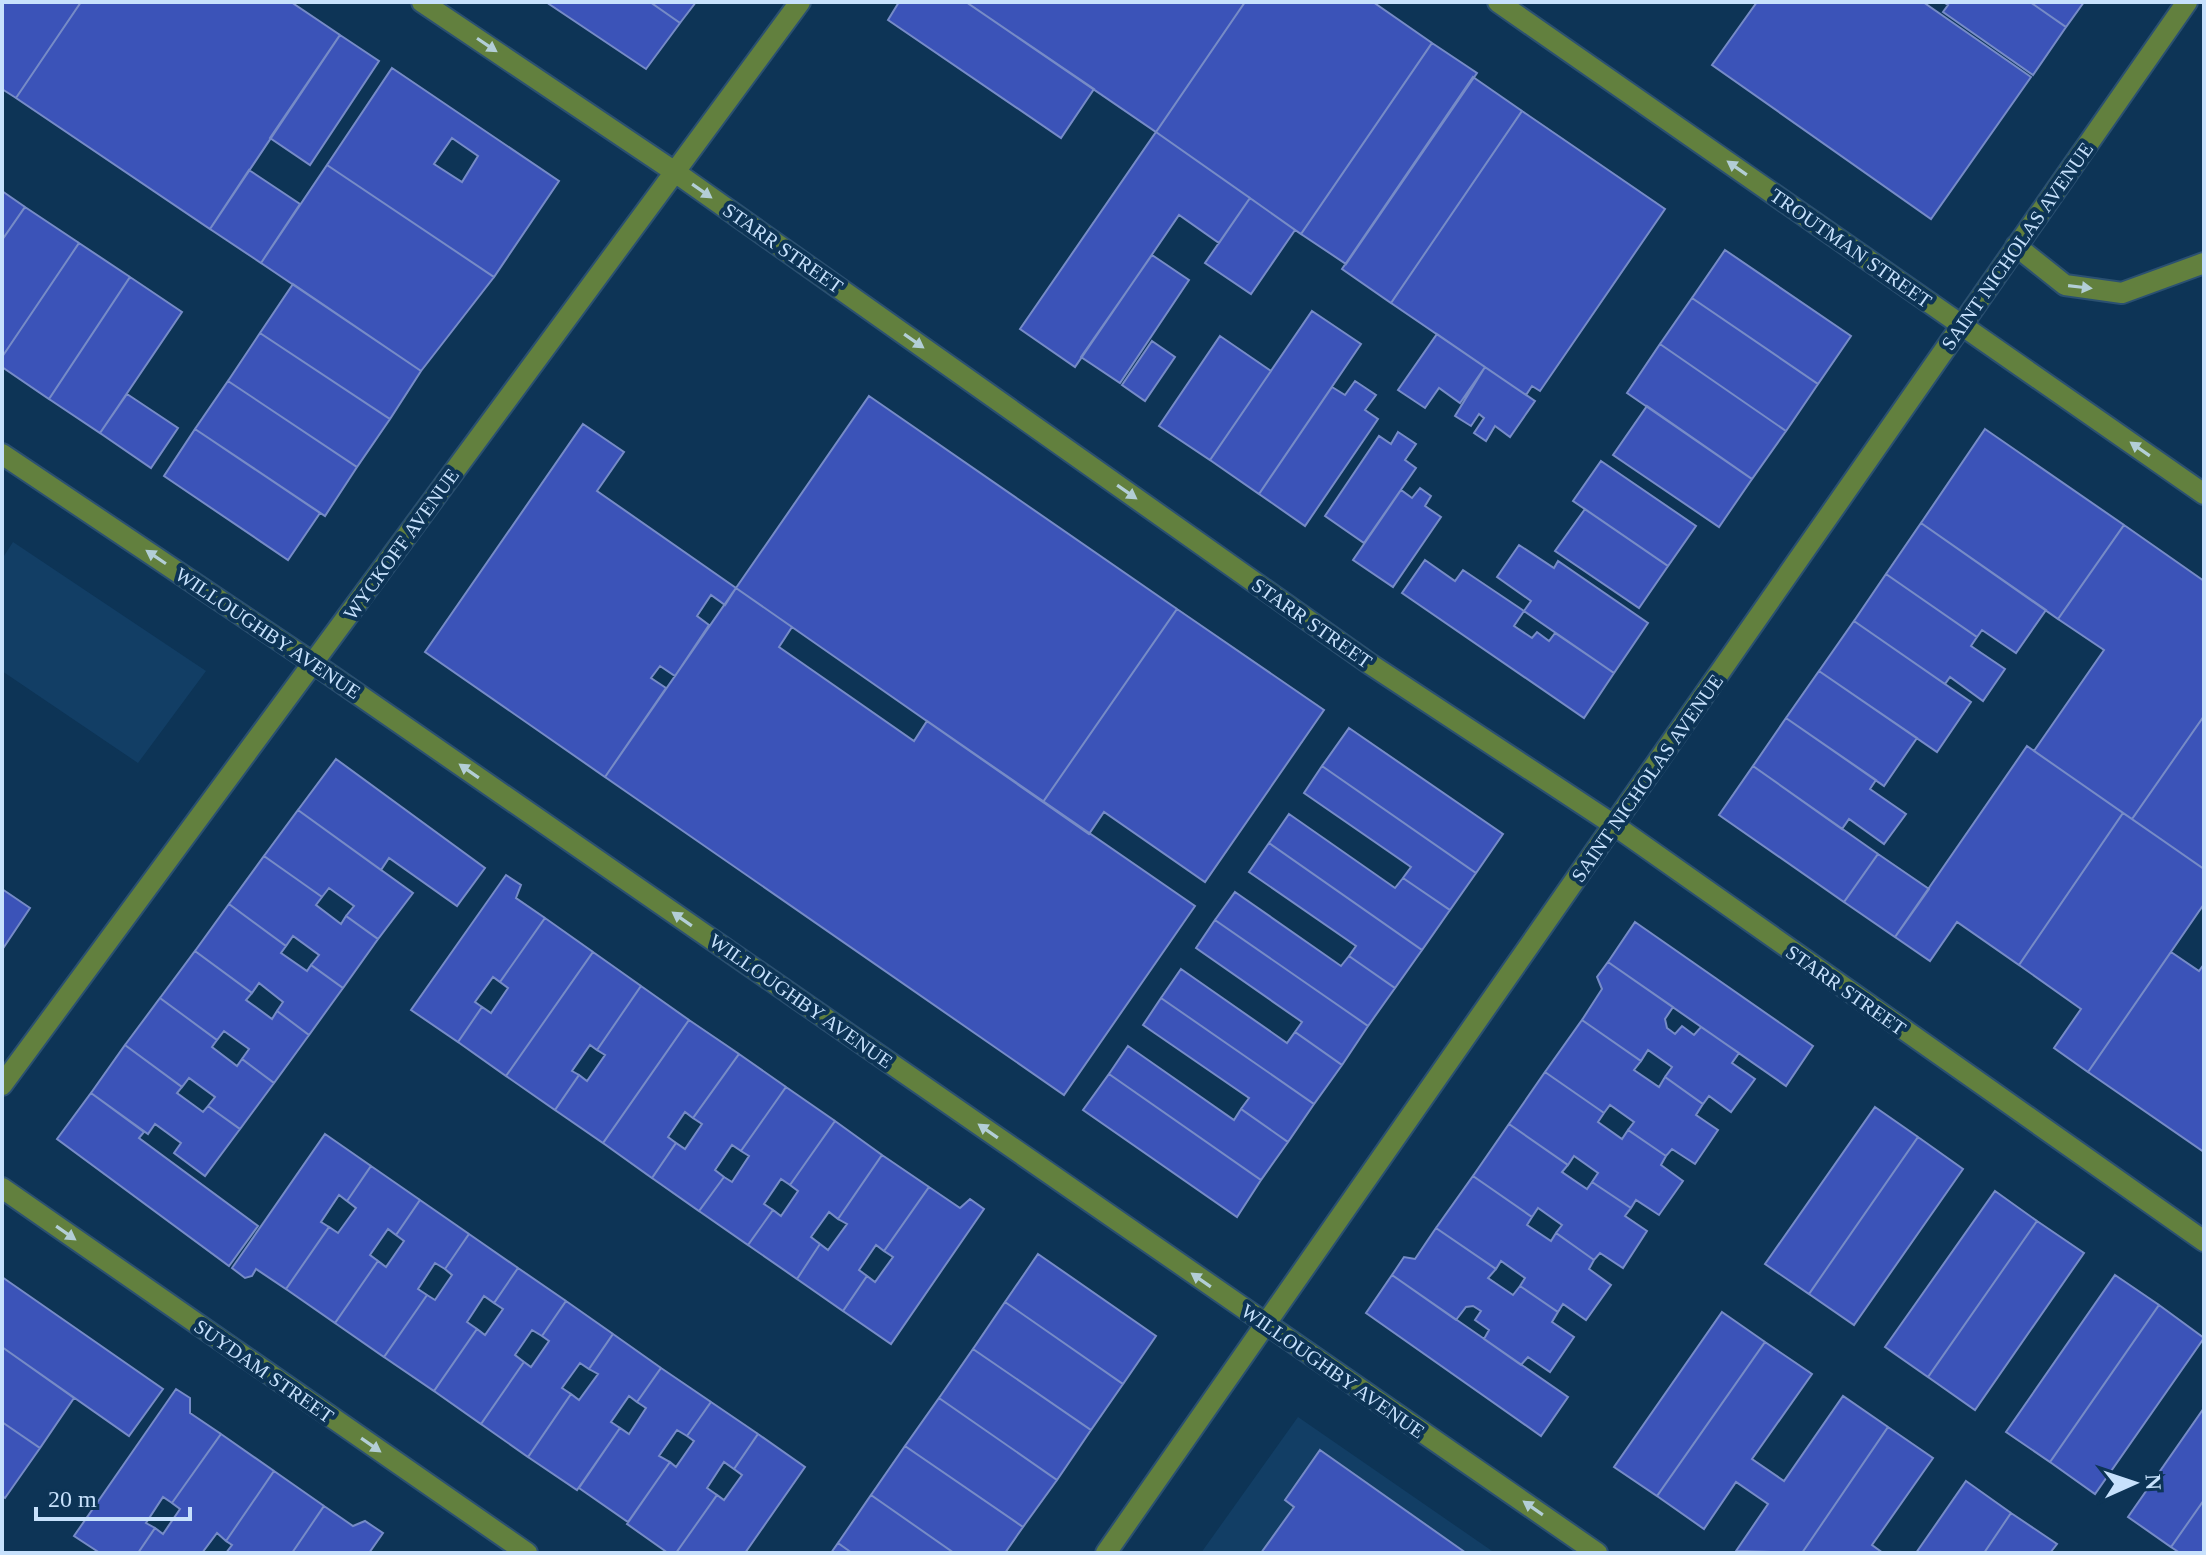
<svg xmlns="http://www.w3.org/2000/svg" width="2206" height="1555" viewBox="0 0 2206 1555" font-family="'Times New Roman',serif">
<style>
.built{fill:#123e65}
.building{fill:#3b53b8;stroke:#768bc7;stroke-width:2;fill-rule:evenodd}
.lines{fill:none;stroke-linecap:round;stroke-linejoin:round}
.minor-casing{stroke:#2b5071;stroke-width:24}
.minor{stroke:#62803e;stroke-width:20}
.oneway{fill:#b3ced6}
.labels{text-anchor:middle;stroke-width:8;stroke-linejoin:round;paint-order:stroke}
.street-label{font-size:20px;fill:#c7e1fc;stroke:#0d3456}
</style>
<rect width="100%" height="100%" fill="#0d3456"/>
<!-- built -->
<path class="built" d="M13 542 206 671 138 763 2 671V559Z
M1298 1417 1495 1553H1201Z"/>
<!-- building -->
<path class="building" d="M2 2H81L16 98 2 89Z
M81 2H291L340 35 210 229 16 98Z
M546 2H650L680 23 646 69Z
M650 2H696L680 23Z
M899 2H966L1094 89 1061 138 888 20Z
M966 2H1245L1156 132Z
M1245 2H1373L1432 43 1301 234 1156 132Z
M1757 2H1923L2031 77 1931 219 1712 65Z
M1943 2H2030L2066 27 2033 75 1943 12 1948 5Z
M2030 2H2084L2066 27Z
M340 35 379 61 310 165 270 138Z
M1432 43 1477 73 1346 264 1301 234Z
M392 68 559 181 494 277 327 165ZM452 138 478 156 462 182 434 164Z
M1473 77 1522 111 1391 303 1342 269Z
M1522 111 1665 209 1540 391 1532 386 1526 395 1391 303Z
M1156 132 1250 198 1219 243 1179 215 1075 367 1020 329Z
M327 165 494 277 421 371 261 263Z
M249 170 300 204 261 263 210 229Z
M2 191 25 207 2 240Z
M1250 198 1295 230 1251 294 1205 263Z
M25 207 79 243 2 357V240Z
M79 243 130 277 49 399 2 367V357Z
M1725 250 1851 336 1818 384 1692 298Z
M1152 255 1189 280 1120 383 1081 357Z
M130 277 182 312 100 433 49 399Z
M293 284 421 371 390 419 260 333Z
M1692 298 1818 384 1786 431 1660 344Z
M1312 311 1361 344 1259 494 1210 460Z
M260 333 390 419 357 467 228 381Z
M1437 334 1485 367 1460 403 1439 388 1425 408 1398 390Z
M1220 336 1271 371 1210 460 1159 426Z
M1152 341 1175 357 1145 401 1122 385Z
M1660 344 1786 431 1752 479 1627 393Z
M1485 367 1535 401 1510 437 1495 426 1486 441 1474 433 1484 418 1479 414 1471 426 1455 416Z
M228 381 357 467 325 516 195 429Z
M1355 381 1376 395 1365 410 1378 419 1305 526 1259 494 1332 387 1345 395Z
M127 394 178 428 151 468 100 433Z
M869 396 1177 609 1043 802 736 588Z
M1647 406 1752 479 1719 527 1613 455Z
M583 424 624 452 597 491 736 588 725 605 711 595 697 616 709 625 675 676 660 666 651 678 666 688 605 777 425 652Z
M195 429 320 513 288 560 164 476Z
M1985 429 2124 525 2058 619 1921 523Z
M1398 432 1416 444 1405 460 1416 468 1364 543 1325 516 1379 436 1391 444Z
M1601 461 1696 526 1668 566 1573 501Z
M1420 488 1431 496 1425 506 1441 517 1393 587 1353 560 1401 490 1412 498Z
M1585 509 1668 566 1639 608 1555 551Z
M1921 523 2046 610 2016 653 1982 630 1977 637 1886 574Z
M2124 525 2204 581V716L2132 819 2034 751 2104 650 2058 619Z
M1519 545 1554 568 1558 561 1648 623 1614 673 1524 611 1531 601 1497 577Z
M1425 560 1455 581 1463 570 1524 611 1514 626 1532 638 1537 632 1549 641 1555 633 1614 673 1584 718 1402 593Z
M1886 574 1977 637 1971 646 2005 669 1983 701 1950 677 1945 684 1854 621Z
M736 588 792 627 779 647 914 741 927 721 1195 906 1064 1095 605 777Z
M1177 609 1324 710 1205 882 1104 812 1089 834 1043 802Z
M1854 621 1971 702 1937 752 1819 671Z
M1819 671 1917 738 1884 786 1786 718Z
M2204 716V869L2132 819Z
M1786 718 1876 780 1870 789 1906 814 1884 844 1849 819 1842 829 1753 766Z
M1349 728 1503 834 1476 873 1322 766Z
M2027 746 2123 813 2019 965 1957 922 1930 961 1895 937Z
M336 759 485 868 457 906 389 858 381 870 298 810Z
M1322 766 1476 873 1450 910 1403 878 1411 867 1304 793Z
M1753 766 1878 854 1844 902 1719 815Z
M298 810 413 893 378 939 346 916 354 906 329 888 322 897 264 856Z
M2123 813 2204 869V904L2088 1072 2054 1048 2081 1009 2019 965Z
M1289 814 1395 888 1403 878 1450 910 1422 950 1269 843Z
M1269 843 1422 950 1395 988 1349 956 1356 946 1249 872Z
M1878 854 1929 889 1895 937 1844 902Z
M264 856 322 897 316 905 341 924 346 916 378 939 343 988 311 965 319 955 293 936 286 946 229 904Z
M506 875 521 885 516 898 545 918 500 982 493 977 475 1002 482 1007 458 1042 411 1010Z
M2 889 30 908 2 950Z
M1235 892 1341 966 1349 956 1395 988 1368 1026 1215 920Z
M229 904 286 946 281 953 307 971 311 965 343 988 309 1035 277 1011 283 1002 259 983 252 993 195 951Z
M545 918 593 952 506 1076 458 1042 482 1007 491 1013 508 988 500 982Z
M1215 920 1368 1026 1342 1065 1295 1032 1302 1022 1196 948Z
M1635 922 1813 1046 1786 1086 1608 962Z
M195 951 252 993 246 1000 272 1019 277 1011 309 1035 274 1083 242 1059 249 1049 224 1031 217 1040 160 998Z
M593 952 641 986 597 1050 590 1045 572 1071 579 1075 555 1110 506 1076Z
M2171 952 2199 971 2204 964V1152L2088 1072Z
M1608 962 1673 1007 1665 1019 1667 1028 1675 1034 1682 1026 1694 1035 1701 1027 1739 1053 1732 1063 1755 1079 1731 1112 1709 1096 1703 1104 1665 1077 1672 1067 1648 1050 1641 1061 1582 1020 1602 989 1597 977Z
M1181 969 1287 1043 1295 1032 1342 1065 1314 1104 1161 998Z
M641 986 689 1020 603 1143 555 1110 579 1075 587 1081 605 1055 597 1050Z
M160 998 217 1040 212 1047 237 1066 242 1059 274 1083 240 1129 208 1106 215 1097 189 1078 182 1087 125 1045Z
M1161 998 1314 1104 1288 1142 1241 1109 1249 1098 1143 1025Z
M689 1020 739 1054 693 1118 685 1112 668 1137 676 1143 652 1178 603 1143Z
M1582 1020 1641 1061 1634 1070 1659 1087 1665 1077 1703 1104 1696 1115 1718 1130 1695 1164 1672 1149 1666 1156 1628 1130 1634 1122 1610 1105 1604 1113 1545 1072Z
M125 1045 182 1087 177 1093 203 1112 208 1106 240 1129 205 1176 174 1153 181 1143 155 1124 148 1134 91 1093Z
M1128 1046 1234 1120 1241 1109 1288 1142 1261 1180 1109 1074Z
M739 1054 786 1087 741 1151 732 1145 715 1170 724 1177 699 1211 652 1178 676 1143 685 1149 702 1124 693 1118Z
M1545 1072 1604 1113 1598 1122 1622 1139 1628 1130 1666 1156 1661 1165 1683 1181 1659 1215 1636 1200 1631 1208 1592 1182 1598 1173 1574 1156 1568 1165 1509 1124Z
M1109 1074 1261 1180 1237 1217 1083 1110Z
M786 1087 835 1121 790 1185 781 1179 764 1204 773 1210 748 1245 699 1211 724 1177 732 1182 749 1156 741 1151Z
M91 1093 144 1132 139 1138 258 1226 229 1266 57 1139Z
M1875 1107 1918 1137 1809 1294 1765 1264Z
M835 1121 882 1155 838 1219 829 1212 811 1237 820 1244 797 1279 748 1245 773 1210 781 1216 798 1191 790 1185Z
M1509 1124 1568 1165 1562 1172 1587 1189 1592 1182 1631 1208 1625 1216 1647 1231 1623 1268 1600 1253 1594 1260 1556 1233 1562 1225 1538 1208 1532 1217 1473 1176Z
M325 1134 371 1166 347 1201 339 1195 321 1222 329 1227 286 1289 256 1269 252 1276 245 1278 232 1268Z
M1918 1137 1963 1169 1854 1325 1809 1294Z
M882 1155 929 1187 884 1251 876 1245 859 1270 867 1276 843 1311 797 1279 820 1244 828 1250 847 1224 838 1219Z
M371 1166 420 1200 396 1235 388 1229 370 1255 378 1261 335 1323 286 1289 329 1227 338 1233 356 1208 347 1201Z
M1473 1176 1532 1217 1527 1225 1551 1241 1556 1233 1594 1260 1589 1269 1611 1285 1586 1320 1563 1304 1558 1312 1520 1286 1525 1278 1501 1261 1496 1269 1436 1228Z
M929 1187 960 1208 970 1199 984 1209 891 1344 843 1311 867 1276 875 1282 893 1257 884 1251Z
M1995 1191 2037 1221 1928 1377 1885 1347Z
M420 1200 469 1234 445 1269 435 1263 418 1289 427 1295 384 1357 335 1323 378 1261 386 1267 404 1241 396 1235Z
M2037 1221 2084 1253 1975 1410 1928 1377Z
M1436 1228 1496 1269 1488 1278 1513 1295 1520 1286 1558 1312 1552 1322 1574 1337 1550 1372 1528 1357 1521 1365 1484 1339 1489 1330 1475 1320 1481 1311 1473 1306 1466 1307 1456 1320 1392 1275 1404 1257 1415 1259Z
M469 1234 518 1268 494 1303 484 1296 467 1322 477 1329 434 1391 384 1357 427 1295 435 1300 452 1275 445 1269Z
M1038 1254 1156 1336 1123 1384 1005 1302Z
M518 1268 566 1301 542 1336 532 1330 515 1355 524 1362 481 1424 434 1391 477 1329 485 1335 503 1309 494 1303Z
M1392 1275 1568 1397 1541 1436 1366 1313Z
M2115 1275 2159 1305 2050 1462 2006 1432Z
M2 1277 163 1389 129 1436 2 1347Z
M566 1301 613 1334 589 1369 580 1363 562 1388 571 1394 528 1457 481 1424 524 1362 531 1367 549 1341 542 1336Z
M1005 1302 1123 1384 1091 1430 973 1349Z
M2159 1305 2204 1338 2095 1494 2050 1462Z
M1722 1312 1765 1342 1657 1496 1614 1467Z
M613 1334 661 1368 637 1402 629 1396 611 1422 620 1428 577 1490 528 1457 571 1394 579 1400 598 1374 589 1369Z
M1765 1342 1812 1374 1752 1459 1784 1481 1843 1396 1888 1427 1802 1553 1736 1551 1768 1504 1736 1482 1704 1529 1657 1496Z
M2 1347 74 1398 40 1448 2 1422Z
M973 1349 1091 1430 1057 1480 939 1398Z
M661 1368 711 1402 687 1436 677 1430 659 1456 670 1462 628 1522 579 1488 620 1428 629 1434 646 1408 637 1402Z
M176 1389 190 1398V1413L221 1434 172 1503 163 1497 146 1523 155 1528 138 1553H100L74 1536Z
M939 1398 1057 1480 1023 1527 905 1446Z
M711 1402 758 1434 734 1469 724 1462 707 1488 717 1495 676 1553H668L627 1524 670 1462 676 1467 694 1441 687 1436Z
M2204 1408V1500L2171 1547 2128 1517Z
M2 1422 40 1448 5 1498 2 1496Z
M1888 1427 1933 1458 1872 1545 1883 1553H1802Z
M221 1434 274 1471 226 1541 217 1533 202 1553H138L155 1528 163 1534 180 1509 172 1503Z
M758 1434 805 1467 745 1553H676L717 1495 724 1500 742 1475 734 1469Z
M905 1446 1023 1527 1005 1553H954L871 1495Z
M1320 1450 1466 1553H1261L1294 1507 1285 1500Z
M274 1471 324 1506 292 1553H226L232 1545 226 1541Z
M1966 1481 2011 1513 1984 1553H1916Z
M871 1495 954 1553H852L838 1543Z
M2204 1500V1553H2180L2171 1547Z
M324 1506 353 1526 365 1521 383 1533 369 1553H292Z
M2011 1513 2057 1544 2050 1553H1984Z
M838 1543 852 1553H831Z"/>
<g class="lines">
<!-- minor casing -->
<g class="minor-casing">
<path id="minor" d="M422 2 675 172 1370 664 1614 825 2204 1241
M1498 2 2204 494
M2016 246 2065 285 2122 293 2204 263
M2 454 313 663 1597 1553
M2 1085 800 2
M2 1188 527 1553
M1106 1553 2187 2"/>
</g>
<!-- minor -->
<use href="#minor" class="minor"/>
</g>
<!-- one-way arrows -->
<defs><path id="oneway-solid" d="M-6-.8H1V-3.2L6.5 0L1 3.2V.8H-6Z" transform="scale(2)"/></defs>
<g class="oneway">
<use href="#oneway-solid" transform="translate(487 45) rotate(34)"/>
<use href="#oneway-solid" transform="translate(1737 168) rotate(-145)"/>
<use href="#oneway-solid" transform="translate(702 191) rotate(35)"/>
<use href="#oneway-solid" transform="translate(2080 287) rotate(7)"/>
<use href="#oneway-solid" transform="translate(914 341) rotate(35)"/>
<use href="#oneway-solid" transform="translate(2140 449) rotate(-145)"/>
<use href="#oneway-solid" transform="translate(1127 492) rotate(35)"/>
<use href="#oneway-solid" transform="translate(156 557) rotate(-146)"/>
<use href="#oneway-solid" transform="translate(469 771) rotate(-145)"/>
<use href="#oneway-solid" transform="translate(682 919) rotate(-145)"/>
<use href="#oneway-solid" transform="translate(988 1131) rotate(-145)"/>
<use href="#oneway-solid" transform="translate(66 1233) rotate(35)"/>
<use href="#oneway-solid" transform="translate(1201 1280) rotate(-145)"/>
<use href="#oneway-solid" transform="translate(371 1445) rotate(35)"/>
<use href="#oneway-solid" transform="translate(1533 1508) rotate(-145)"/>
</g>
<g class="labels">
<!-- street labels -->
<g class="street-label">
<text transform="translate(2017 246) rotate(-55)" y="7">SAINT NICHOLAS AVENUE</text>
<text transform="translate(783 248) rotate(35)" y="7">STARR STREET</text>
<text transform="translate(1851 248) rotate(35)" y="7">TROUTMAN STREET</text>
<text transform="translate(401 544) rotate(-54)" y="7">WYCKOFF AVENUE</text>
<text transform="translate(1312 623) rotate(35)" y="7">STARR STREET</text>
<text transform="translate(268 633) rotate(34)" y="7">WILLOUGHBY AVENUE</text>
<text transform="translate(1647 778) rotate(-55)" y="7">SAINT NICHOLAS AVENUE</text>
<text transform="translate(1846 990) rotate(35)" y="7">STARR STREET</text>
<text transform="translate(801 1001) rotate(35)" y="7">WILLOUGHBY AVENUE</text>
<text transform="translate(264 1371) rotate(35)" y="7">SUYDAM STREET</text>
<text transform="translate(1333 1371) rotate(35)" y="7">WILLOUGHBY AVENUE</text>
</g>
</g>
<!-- border -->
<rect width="2206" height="1555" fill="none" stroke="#c7e1fc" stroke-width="8"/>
<!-- north arrow -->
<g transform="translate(2134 1483) rotate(87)" stroke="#0d3456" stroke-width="6" paint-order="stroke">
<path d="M0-6L14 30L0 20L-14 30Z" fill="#c7e1fc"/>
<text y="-12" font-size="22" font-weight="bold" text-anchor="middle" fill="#c7e1fc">N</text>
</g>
<!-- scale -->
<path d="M36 1507v12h154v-12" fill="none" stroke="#c7e1fc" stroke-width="4"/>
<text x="48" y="1507" font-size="24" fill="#c7e1fc" stroke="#0d3456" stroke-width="6" paint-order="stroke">20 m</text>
</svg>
